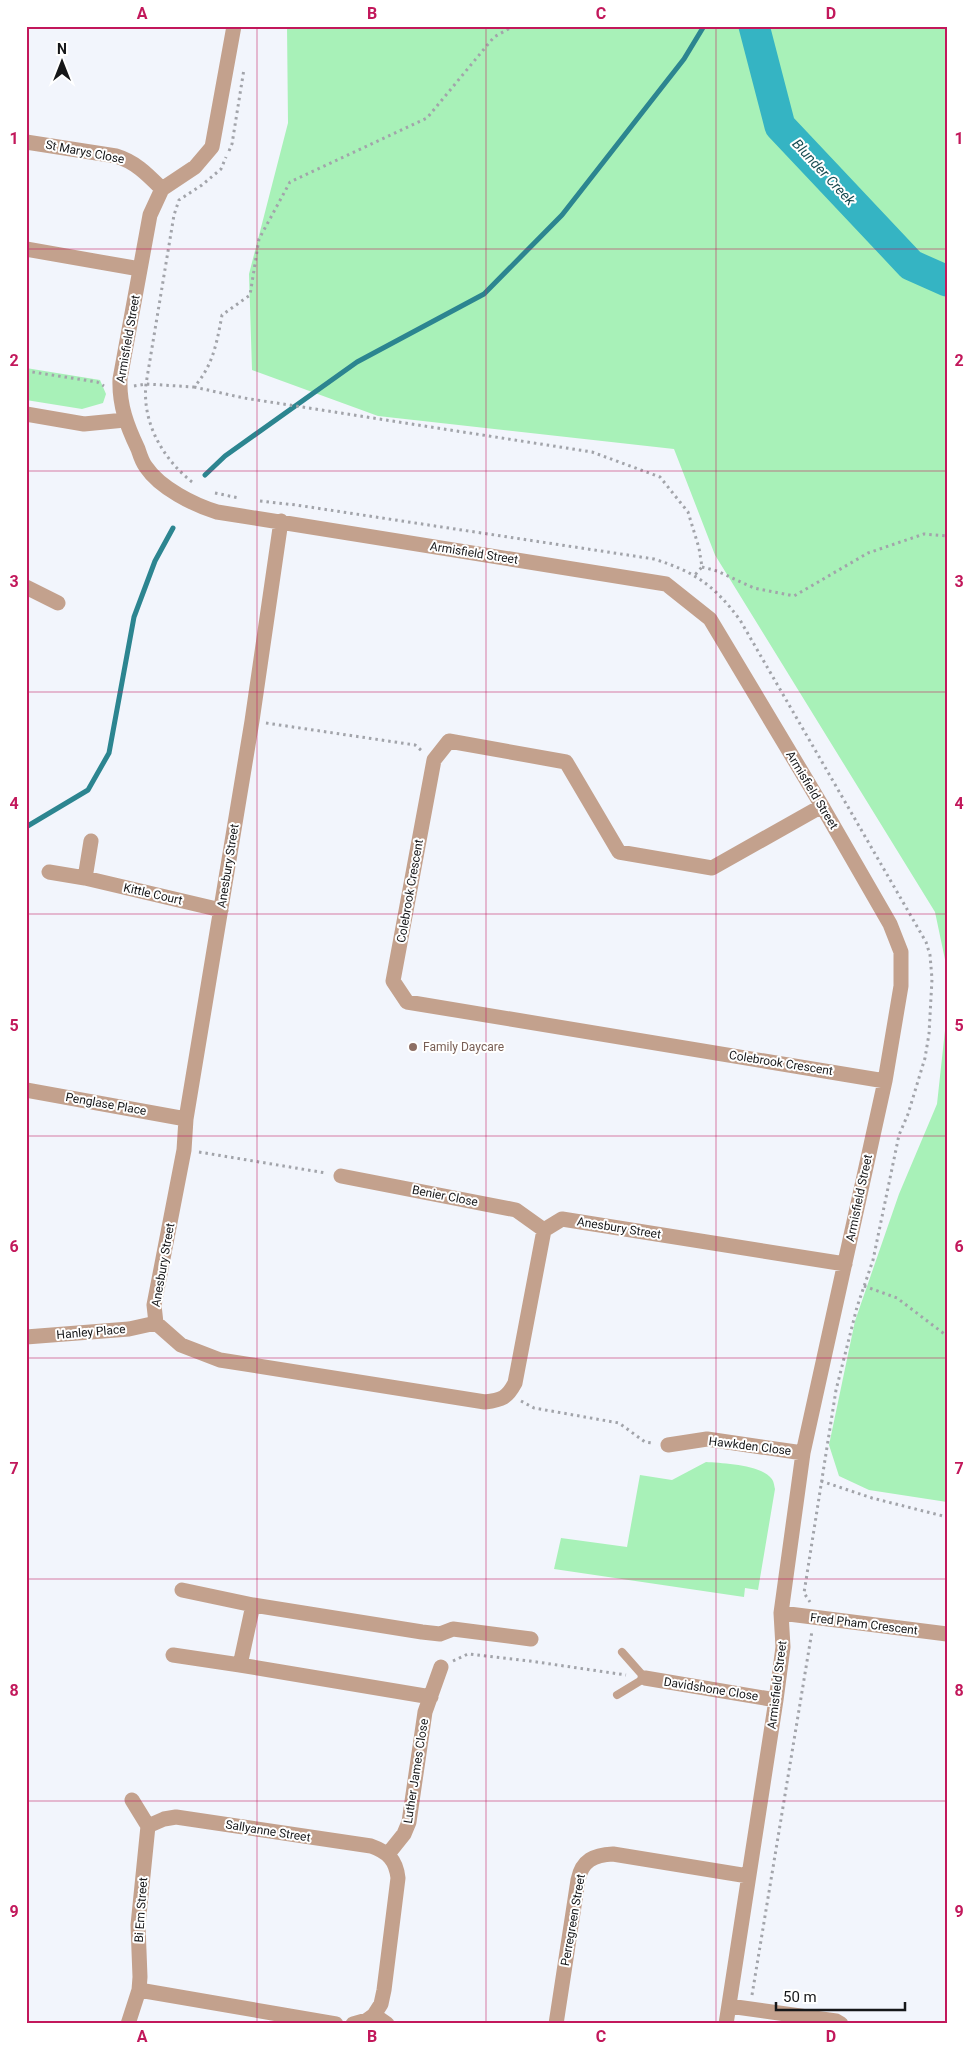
<svg xmlns="http://www.w3.org/2000/svg" width="973" height="2050" viewBox="0 0 973 2050" font-family="Roboto,sans-serif">
<style>
.green{fill:#a8f1b8}
.lines{fill:none;stroke-linecap:round;stroke-linejoin:round}
.stream{stroke:#2c8590;stroke-width:5}
.river{stroke:#35b4c3;stroke-width:31}
.path{stroke:#a2a4aa;stroke-width:3;stroke-dasharray:2.5 4;stroke-linecap:butt}
.service{stroke:#c3a18d;stroke-width:8}
.minor{stroke:#c3a18d;stroke-width:15}
.grid{fill:none;stroke:#c2185b;stroke-width:1;stroke-opacity:0.55}
.education-dot{fill:#8d6e63;stroke:#fff;stroke-width:2}
.labels{text-anchor:middle;stroke-width:4;stroke-linejoin:round;paint-order:stroke}
.street-label{font-size:12px;fill:#161719;stroke:#fff}
.education-label{font-size:12px;fill:#785e54;stroke:#fff;text-anchor:start}
.water-label{font-size:14px;font-style:italic;fill:#174c52;stroke:#fff}
.neatline{fill:none;stroke:#c2185b;stroke-width:2}
.grid-label{font-size:16px;text-anchor:middle;font-weight:bold;fill:#c2185b}
</style>
<rect width="100%" height="100%" fill="#f2f5fc"/>
<!-- green -->
<path class="green" d="M287 26H947V969L935 912 715 555 674 449 378 416 252 370 249 274 288 123Z
M26 368 100 380 106 394 103 403 82 409 26 400Z
M947 1012V1502L869 1490 839 1476 829 1445 855 1321 899 1194 937 1104Z
M706 1462C722 1463 761 1465 771 1478 774 1481 774 1485 775 1489L758 1590 745 1588 744 1597 554 1569 561 1538 627 1547 640 1475 672 1480Z"/>
<g class="lines">
<!-- stream -->
<path class="stream" d="M205 475 225 456 357 362 484 294 562 215 684 59 704 26
M26 827 88 790 109 753 134 617 155 561 173 528"/>
<!-- river -->
<path class="river" d="M754 26 780 126 911 265 947 281"/>
<!-- path -->
<path class="path" d="M229 151 232 144 244 69
M26 371 97 382 104 386
M134 386 146 384 194 387C213 366 217 342 222 315L250 295 259 239 290 182 427 118 494 37 514 26
M194 387 244 398 592 452 660 477 688 512 699 548 702 567 694 576
M192 482C162 458 142 422 146 384L174 215 179 200 202 185 221 169 226 157
M215 493 239 498
M260 501 296 505 654 559C695 572 714 585 740 620L926 942 930 955 932 979 929 1034 925 1058 908 1114 899 1135 873 1260 857 1307 836 1390 804 1593 810 1602
M702 567 717 571 754 588 794 596 868 553 924 534 947 536
M266 723 415 745 422 751
M199 1152 326 1173
M864 1286 897 1298 947 1336
M521 1401 534 1408 619 1423 645 1442 653 1443
M821 1481 872 1498 947 1517
M453 1661 468 1654 530 1661 626 1675
M752 1995 812 1631"/>
<!-- service -->
<path class="service" d="M617 1695 645 1678 622 1652"/>
<!-- minor -->
<path class="minor" d="M234 26 212 147 195 167 162 189 150 215 120 379C119 405 127 426 138 449 140 455 142 462 146 467 160 488 194 505 217 512L666 584 710 619 822 806 890 924 901 952V986L885 1081 803 1453 781 1613 783 1647 776 1700 726 2024
M26 142 116 156C136 162 148 175 162 189
M26 249 140 269
M26 414 84 424 125 420
M281 521 252 721 186 1119 184 1150 154 1305 156 1323 181 1345 220 1360 485 1402C502 1400 507 1398 515 1383L544 1230 562 1219 845 1264
M26 587 58 603
M822 806 712 868 619 852 566 762 449 741 434 760 393 981 407 1002 885 1081
M91 841 85 878 221 910
M49 872 85 878
M26 1090 186 1119
M341 1176 516 1210 544 1230
M26 1337 129 1329 156 1323
M668 1445 707 1439 803 1453
M253 1605 422 1632 440 1634 453 1629 531 1639
M781 1613 947 1634
M173 1655 240 1665 253 1605 182 1590
M240 1665 431 1697
M645 1678 776 1700
M148 1826 164 1819 176 1817 371 1846C388 1852 396 1860 398 1878L384 1990 381 2004 374 2015
M388 1854 404 1834 409 1822 425 1712 441 1667
M139 1990 336 2024
M729 2006 836 2021 841 2024
M128 2024 139 1990 140 1977 138 1925 148 1826 132 1800
M353 2024 367 2020 374 2015 387 2024
M556 2024 578 1880C582 1860 594 1855 613 1854L748 1876"/>
</g>
<!-- grid -->
<path class="grid" d="M257 26V2024M486 26V2024M716 26V2024M26 249H947M26 471H947M26 692H947M26 914H947M26 1136H947M26 1358H947M26 1579H947M26 1801H947"/>
<!-- markers -->
<circle class="education-dot" cx="413" cy="1047" r="5"/>
<g class="labels">
<!-- street labels -->
<g class="street-label">
<text transform="translate(85 152) rotate(11)" y="4">St Marys Close</text>
<text transform="translate(128 339) rotate(-80)" y="4">Armisfield Street</text>
<text transform="translate(474 553) rotate(9)" y="4">Armisfield Street</text>
<text transform="translate(812 790) rotate(59)" y="4">Armisfield Street</text>
<text transform="translate(228 866) rotate(-81)" y="4">Anesbury Street</text>
<text transform="translate(410 891) rotate(-80)" y="4">Colebrook Crescent</text>
<text transform="translate(153 894) rotate(13)" y="4">Kittle Court</text>
<text transform="translate(781 1063) rotate(9)" y="4">Colebrook Crescent</text>
<text transform="translate(106 1104) rotate(10)" y="4">Penglase Place</text>
<text transform="translate(445 1196) rotate(11)" y="4">Benier Close</text>
<text transform="translate(859 1198) rotate(-78)" y="4">Armisfield Street</text>
<text transform="translate(619 1228) rotate(9)" y="4">Anesbury Street</text>
<text transform="translate(163 1265) rotate(-80)" y="4">Anesbury Street</text>
<text transform="translate(91 1332) rotate(-5)" y="4">Hanley Place</text>
<text transform="translate(750 1446) rotate(7)" y="4">Hawkden Close</text>
<text transform="translate(864 1624) rotate(7)" y="4">Fred Pham Crescent</text>
<text transform="translate(777 1685) rotate(-83)" y="4">Armisfield Street</text>
<text transform="translate(711 1689) rotate(9)" y="4">Davidshone Close</text>
<text transform="translate(416 1771) rotate(-81)" y="4">Luther James Close</text>
<text transform="translate(268 1831) rotate(9)" y="4">Sallyanne Street</text>
<text transform="translate(141 1910) rotate(-86)" y="4">Bi Em Street</text>
<text transform="translate(573 1920) rotate(-80)" y="4">Perregreen Street</text>
</g>
<!-- education labels -->
<g class="education-label">
<text x="423" y="1051">Family Daycare</text>
</g>
<!-- water labels -->
<g class="water-label">
<text transform="translate(824 172) rotate(47)" y="5">Blunder Creek</text>
</g>
</g>
<!-- border -->
<rect width="973" height="2050" fill="none" stroke="#ffffff" stroke-width="55"/>
<!-- north arrow -->
<g transform="translate(62 62)" stroke="#ffffff" stroke-width="4" paint-order="stroke">
<path d="M0-4L9 19L0 12L-9 19Z" fill="#161719"/>
<text y="-8" font-size="14" font-weight="bold" text-anchor="middle" fill="#161719">N</text>
</g>
<!-- scale -->
<path d="M776 2002v8h129v-8" fill="none" stroke="#161719" stroke-width="2.5"/>
<text x="783" y="2002" font-size="15" fill="#161719" stroke="#ffffff" stroke-width="4" paint-order="stroke">50 m</text>
<rect x="28" y="28" width="918" height="1994" class="neatline"/>
<g class="grid-label">
<text x="142" y="19">A</text>
<text x="372" y="19">B</text>
<text x="601" y="19">C</text>
<text x="831" y="19">D</text>
<text x="14" y="144">1</text>
<text x="959" y="144">1</text>
<text x="14" y="366">2</text>
<text x="959" y="366">2</text>
<text x="14" y="587">3</text>
<text x="959" y="587">3</text>
<text x="14" y="809">4</text>
<text x="959" y="809">4</text>
<text x="14" y="1031">5</text>
<text x="959" y="1031">5</text>
<text x="14" y="1252">6</text>
<text x="959" y="1252">6</text>
<text x="14" y="1474">7</text>
<text x="959" y="1474">7</text>
<text x="14" y="1696">8</text>
<text x="959" y="1696">8</text>
<text x="14" y="1917">9</text>
<text x="959" y="1917">9</text>
<text x="142" y="2042">A</text>
<text x="372" y="2042">B</text>
<text x="601" y="2042">C</text>
<text x="831" y="2042">D</text>
</g>
</svg>
